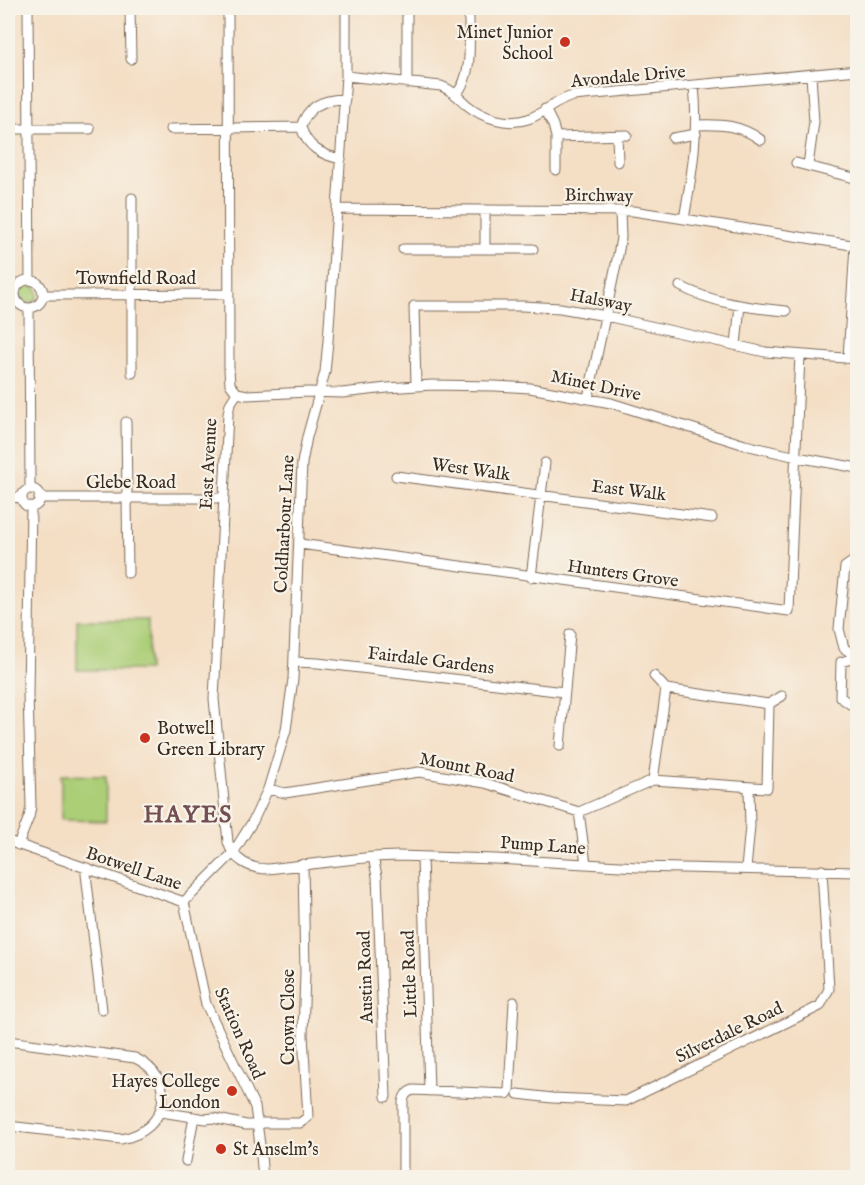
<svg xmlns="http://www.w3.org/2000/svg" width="865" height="1185" viewBox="0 0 865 1185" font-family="'IM FELL English',serif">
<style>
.green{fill:#abce77;stroke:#737c4a;stroke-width:1.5}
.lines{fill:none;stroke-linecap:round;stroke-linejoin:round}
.canal{stroke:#5dcad2;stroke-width:8}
.minor-casing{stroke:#7c6958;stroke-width:11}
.minor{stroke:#fff;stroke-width:9}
.poi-dot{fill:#c8321e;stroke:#f7f3e8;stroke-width:2}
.labels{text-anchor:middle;stroke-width:4.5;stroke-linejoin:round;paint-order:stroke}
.poi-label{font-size:18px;fill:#3b2a1e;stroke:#f7f3e8;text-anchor:end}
.street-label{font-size:18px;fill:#3b2a1e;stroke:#f7f3e8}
.district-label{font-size:24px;font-weight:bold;letter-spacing:1.5px;fill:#734f54;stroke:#f7f3e8}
</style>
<rect width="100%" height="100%" fill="#f7f3e8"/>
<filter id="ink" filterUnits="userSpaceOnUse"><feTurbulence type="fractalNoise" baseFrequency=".0167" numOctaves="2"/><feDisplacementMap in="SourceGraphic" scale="12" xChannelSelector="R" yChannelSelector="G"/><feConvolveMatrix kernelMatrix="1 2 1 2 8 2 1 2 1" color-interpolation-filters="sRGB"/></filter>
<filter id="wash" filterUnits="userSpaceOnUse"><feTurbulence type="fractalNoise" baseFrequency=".008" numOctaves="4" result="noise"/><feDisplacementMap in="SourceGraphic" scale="24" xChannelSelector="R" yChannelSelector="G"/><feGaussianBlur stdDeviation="1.35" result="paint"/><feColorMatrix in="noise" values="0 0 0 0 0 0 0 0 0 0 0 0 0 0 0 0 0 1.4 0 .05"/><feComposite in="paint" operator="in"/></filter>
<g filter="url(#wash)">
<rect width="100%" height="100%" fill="#f4dec4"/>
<!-- green -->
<path class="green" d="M20 294a9 9 0 1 1 18 0a9 9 0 1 1-18 0Z
M77 620H148V670H77Z
M61 775 106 776V821L61 820Z"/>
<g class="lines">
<!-- canal -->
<path class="canal" d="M517 1178V1171"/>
</g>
</g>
<g filter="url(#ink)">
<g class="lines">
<!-- minor casing -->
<g class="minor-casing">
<path id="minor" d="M28 8 30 280
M130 8 131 59
M228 8 229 369 230 384 237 393
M346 76 441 86C452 90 458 97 467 105 483 118 507 126 528 119 545 113 556 100 573 96L858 70
M407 83V8
M456 94C475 75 468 33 469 8
M545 109 553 125 556 137 627 135
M697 125C721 124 741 125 761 140
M301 127C307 106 324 99 345 99
M8 129H90
M171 129 301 127C307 147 321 155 341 159
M617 135 618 162
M673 138 696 134
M796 163 858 179
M808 165 814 122 811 75
M556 170V137
M132 198V373
M337 209 633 211 858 246
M684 219C692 174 699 132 694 86
M403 249H485V210
M485 249H533
M15 294a14 14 0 1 1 28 0a14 14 0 1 1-28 0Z
M680 286C712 303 751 308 786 311
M43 295 229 294
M29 308 30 489
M736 345 740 305
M848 358 855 246
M416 385 414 306H522L560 308 606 316 765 352 858 359
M237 393 230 404 228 414 214 699 228 842C233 860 250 869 268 869L373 857 398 856 495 859 638 867 858 872
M237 393 247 395 308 392 342 393 387 388 432 385 495 386 530 388 611 403 745 445 797 457 858 468
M588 398 618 255 621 238 620 211
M126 422 128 573
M396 476 712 518
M22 498a9 9 0 1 1 18 0a9 9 0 1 1-18 0Z
M8 498 22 497
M39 498H223
M300 544 789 611 800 355
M531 577 545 463
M857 657 844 648 839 629 845 567 858 558
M858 657 841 662 840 697 850 704 858 705
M294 662 318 663 564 692
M654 676 666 689
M666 689 769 704 767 788 653 780Z
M769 704 782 696
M560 746 570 634
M268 789 285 793 419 772 485 783 579 812 653 780
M579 812 586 864
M8 841 184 902
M18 845 29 817 31 807 28 693 31 506
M373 857 377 876 386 1097
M422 857 429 1091
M87 868 86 874 102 1010
M746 869 750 826 749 788
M184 902 233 853 253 821 268 789 286 730 293 679 302 463 307 437 325 372 328 341 346 76V8
M184 902 206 1004 255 1107 260 1145 263 1178
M8 1041 135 1058C178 1078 169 1131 121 1139L8 1126
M518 1094 552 1098 626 1101 820 1006 829 989 822 870
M161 1112 206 1119 213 1118 246 1125H258
M258 1123H300L308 1117 303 1035 305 973 303 864
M186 1161 194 1117
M403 1178V1102C404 1095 407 1092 413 1090L507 1094 509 1091 514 1002"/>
</g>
<!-- minor -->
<use href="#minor" class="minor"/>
</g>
</g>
<!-- markers -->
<g class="poi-dot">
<circle cx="565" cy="42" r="6"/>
<circle cx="145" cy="738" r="6"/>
<circle cx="232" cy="1091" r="6"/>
<circle cx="221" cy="1149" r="6"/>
</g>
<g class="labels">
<!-- poi labels -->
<g class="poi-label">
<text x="553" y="38">Minet Junior<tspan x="553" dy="21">School</tspan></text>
<text x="157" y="734" text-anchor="start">Botwell<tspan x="157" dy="21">Green Library</tspan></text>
<text x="220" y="1087">Hayes College<tspan x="220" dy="21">London</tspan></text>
<text x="233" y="1155" text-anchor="start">St Anselm's</text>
</g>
<!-- street labels -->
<g class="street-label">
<text transform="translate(628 76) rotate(-5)" y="6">Avondale Drive</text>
<text transform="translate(599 195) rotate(1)" y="6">Birchway</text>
<text x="136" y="284">Townfield Road</text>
<text transform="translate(601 300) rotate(11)" y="6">Halsway</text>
<text transform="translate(596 385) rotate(12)" y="6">Minet Drive</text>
<text transform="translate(208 464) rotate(-87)" y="6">East Avenue</text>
<text transform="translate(471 469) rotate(8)" y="6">West Walk</text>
<text x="131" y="488">Glebe Road</text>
<text transform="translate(629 490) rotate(7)" y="6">East Walk</text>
<text transform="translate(284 524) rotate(-87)" y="6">Coldharbour Lane</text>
<text transform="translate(623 573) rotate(8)" y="6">Hunters Grove</text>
<text transform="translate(431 660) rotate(7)" y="6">Fairdale Gardens</text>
<text transform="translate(467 767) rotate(11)" y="6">Mount Road</text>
<text transform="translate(543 845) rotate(4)" y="6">Pump Lane</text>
<text transform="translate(134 868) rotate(19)" y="6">Botwell Lane</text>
<text transform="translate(409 974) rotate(-92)" y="6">Little Road</text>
<text transform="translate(365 977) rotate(-92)" y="6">Austin Road</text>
<text transform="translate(288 1017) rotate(-90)" y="6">Crown Close</text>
<text transform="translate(729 1032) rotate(-26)" y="6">Silverdale Road</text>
<text transform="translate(240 1033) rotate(66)" y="6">Station Road</text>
</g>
<!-- district labels -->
<g class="district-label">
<text x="188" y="822">HAYES</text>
</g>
</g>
<!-- margin -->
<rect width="865" height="1185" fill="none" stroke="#f7f3e8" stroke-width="30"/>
</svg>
